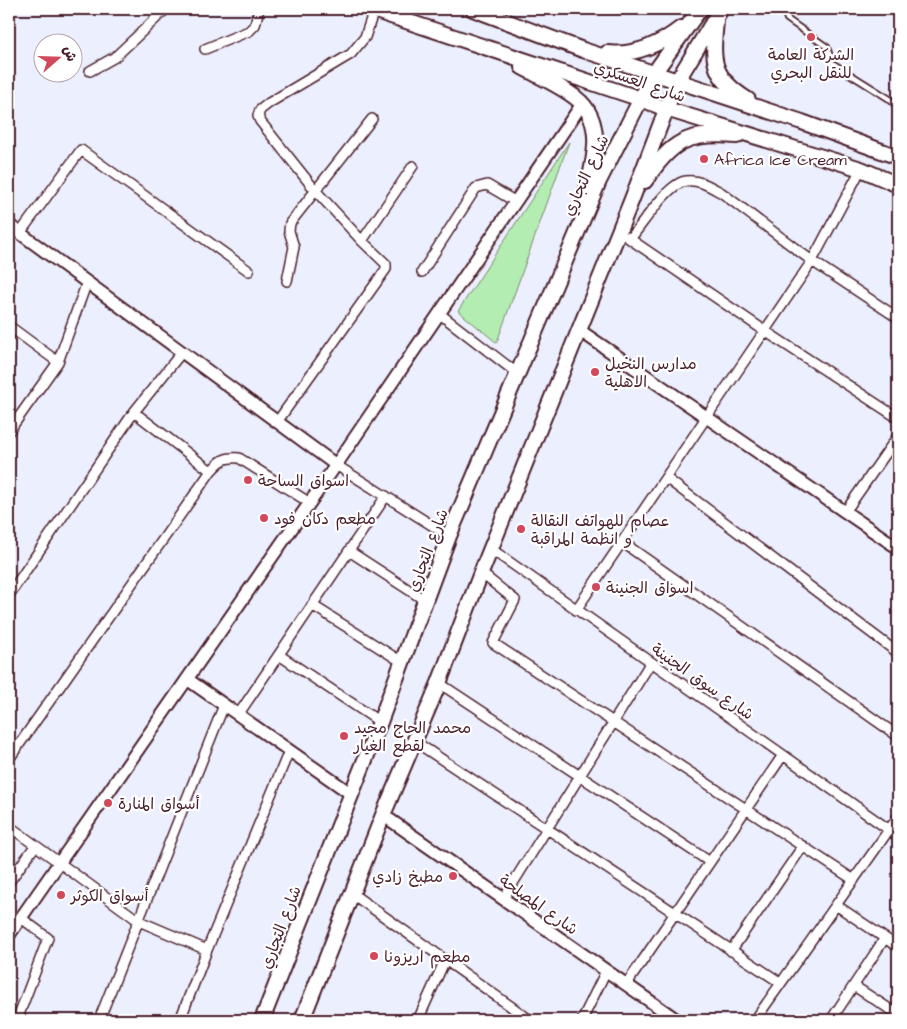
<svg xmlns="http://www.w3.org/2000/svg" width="907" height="1029" viewBox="0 0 907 1029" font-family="'Architects Daughter','Playpen Sans Arabic',sans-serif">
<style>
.green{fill:#b3edb2;stroke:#7e866e}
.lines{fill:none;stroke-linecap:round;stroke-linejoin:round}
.service-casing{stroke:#4a1f2b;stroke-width:8}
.minor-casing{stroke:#4a1f2b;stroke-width:12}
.tertiary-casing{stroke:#4a1f2b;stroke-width:15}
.primary-casing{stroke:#4a1f2b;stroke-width:18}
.service{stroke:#fff;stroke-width:4.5}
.minor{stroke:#fff;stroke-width:9}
.tertiary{stroke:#fff;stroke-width:11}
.primary{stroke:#fff;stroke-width:14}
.poi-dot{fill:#d1495b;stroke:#fff;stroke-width:2}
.labels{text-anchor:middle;stroke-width:4.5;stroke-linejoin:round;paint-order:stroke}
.poi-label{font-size:16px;fill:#4a1f2b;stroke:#fff;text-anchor:start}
.street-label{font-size:16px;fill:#4a1f2b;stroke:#fff}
</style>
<rect width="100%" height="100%" fill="#eceffe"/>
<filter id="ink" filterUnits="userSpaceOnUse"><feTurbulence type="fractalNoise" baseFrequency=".02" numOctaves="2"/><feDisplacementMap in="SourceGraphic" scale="10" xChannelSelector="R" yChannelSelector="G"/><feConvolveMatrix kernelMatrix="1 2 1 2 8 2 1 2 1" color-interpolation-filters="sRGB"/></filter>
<g filter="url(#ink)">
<!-- green -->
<path class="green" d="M569 142 497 342V343L458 311Z"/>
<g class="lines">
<!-- service casing -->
<g class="service-casing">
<path id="service" d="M783 9 787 19 827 47 832 63 888 98 898 107"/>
</g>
<!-- minor casing -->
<g class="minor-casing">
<path id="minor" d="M205 49 249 31 255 25 259 9
M90 71 115 57 166 9
M20 233 81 150 249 271
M627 237 765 331 898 418
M630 239C642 225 668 183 686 181 699 179 711 187 722 193L812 261 898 318
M362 241 413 166
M422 272 476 188 487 185 516 202
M287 281 294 247 289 231 290 223 372 119
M440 314 518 374
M9 326 58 362
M134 412 211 471
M277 422 386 269V264L362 241 315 190 260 121 258 116 260 110 269 103 351 54 365 37 374 10
M9 431 58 362 87 282
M336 465 449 536
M666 478 898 653
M845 512 898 436
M622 542 898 736
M491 549 898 836
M349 551 426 601
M481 573 515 600 493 643 854 880
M9 595 134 412 182 352
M312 605 402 662
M576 610 812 261 861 169
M279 655 380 722
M439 683 710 862
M238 715 386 496
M414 741 781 983
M9 759 211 471C220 461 224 457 239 458L310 503
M9 826 139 921 207 950
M9 882 35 846
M351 893 530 1020
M503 899 651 662
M836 905 898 947
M731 951 803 846
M626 985 783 755
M854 986 891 1010
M17 1020 48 938 21 918
M99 1020 224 705
M180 1020 207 950 289 751
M418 1020 445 960
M582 1020 606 971
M755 1020 898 817
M831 1020 885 938"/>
</g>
<!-- tertiary casing -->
<g class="tertiary-casing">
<path id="tertiary" d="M9 225 336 465
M579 330 898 548
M187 679 350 793
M383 815 677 1020
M9 935 336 465 582 104"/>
</g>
<!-- primary casing -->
<g class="primary-casing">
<path id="primary" d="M370 9 641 99 666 109 861 169 898 185
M473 9 583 50 802 122 898 157
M716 21C712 61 711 77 748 100
M607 53C635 56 659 45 681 28
M522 67C540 77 560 85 576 98 607 122 593 165 585 197
M645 181C672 140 688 132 737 136
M262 1020 380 722 449 536 599 181 654 73 700 9
M302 1020 383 815 439 683 481 573 632 199 677 81 721 9"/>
</g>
<!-- service -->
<use href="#service" class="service"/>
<!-- minor -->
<use href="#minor" class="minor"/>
<!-- tertiary -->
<use href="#tertiary" class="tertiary"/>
<!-- primary -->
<use href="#primary" class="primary"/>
</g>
</g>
<!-- markers -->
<g class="poi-dot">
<circle cx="811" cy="37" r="5"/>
<circle cx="704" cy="159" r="5"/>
<circle cx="595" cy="372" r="5"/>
<circle cx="248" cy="480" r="5"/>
<circle cx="264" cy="518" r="5"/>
<circle cx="521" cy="529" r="5"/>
<circle cx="596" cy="587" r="5"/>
<circle cx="344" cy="736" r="5"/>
<circle cx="108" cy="803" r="5"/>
<circle cx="453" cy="876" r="5"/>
<circle cx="61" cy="895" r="5"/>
<circle cx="374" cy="956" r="5"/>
</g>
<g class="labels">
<!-- poi labels -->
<g class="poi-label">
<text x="811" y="60" text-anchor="middle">الشركة العامة<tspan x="811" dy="18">للنقل البحري</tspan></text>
<text x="714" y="165">Africa Ice Cream</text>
<text x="605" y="369">مدارس النخيل<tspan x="605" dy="18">الاهلية</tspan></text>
<text x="258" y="486">اسواق الساحة</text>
<text x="274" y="524">مطعم دكان فود</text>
<text x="531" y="526">عصام للهواتف النقالة<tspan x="531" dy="18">و انظمة المراقبة</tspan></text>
<text x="606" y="593">اسواق الجنينة</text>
<text x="354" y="733">محمد الحاج مجيد<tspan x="354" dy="18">لقطع الغيار</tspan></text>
<text x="118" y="809">أسواق المنارة</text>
<text x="443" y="882" text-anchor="end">مطبخ زادي</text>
<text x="71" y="901">أسواق الكوثر</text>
<text x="384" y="962">مطعم اريزونا</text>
</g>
<!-- street labels -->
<g class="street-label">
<text transform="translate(640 81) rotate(19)" y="6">شارع العسكري</text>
<text transform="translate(585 175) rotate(-65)" y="6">شارع التجاري</text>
<text transform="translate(427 550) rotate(-69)" y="6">شارع التجاري</text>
<text transform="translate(703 681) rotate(35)" y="6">شارع سوق الجنينة</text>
<text transform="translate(539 904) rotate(35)" y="6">شارع المصلحة</text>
<text transform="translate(280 927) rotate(-69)" y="6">شارع التجاري</text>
</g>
</g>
<!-- margin -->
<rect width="907" height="1029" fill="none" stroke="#fff" stroke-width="30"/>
<rect x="15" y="15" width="877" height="999" fill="none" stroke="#4a1f2b" stroke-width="2" filter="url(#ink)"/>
<!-- north arrow -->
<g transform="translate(58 58) rotate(70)"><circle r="24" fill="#ffffff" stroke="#b7a5aa"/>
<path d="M0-4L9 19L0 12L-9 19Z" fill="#d1495b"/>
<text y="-8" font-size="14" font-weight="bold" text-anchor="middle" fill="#4a1f2b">ش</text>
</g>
</svg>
